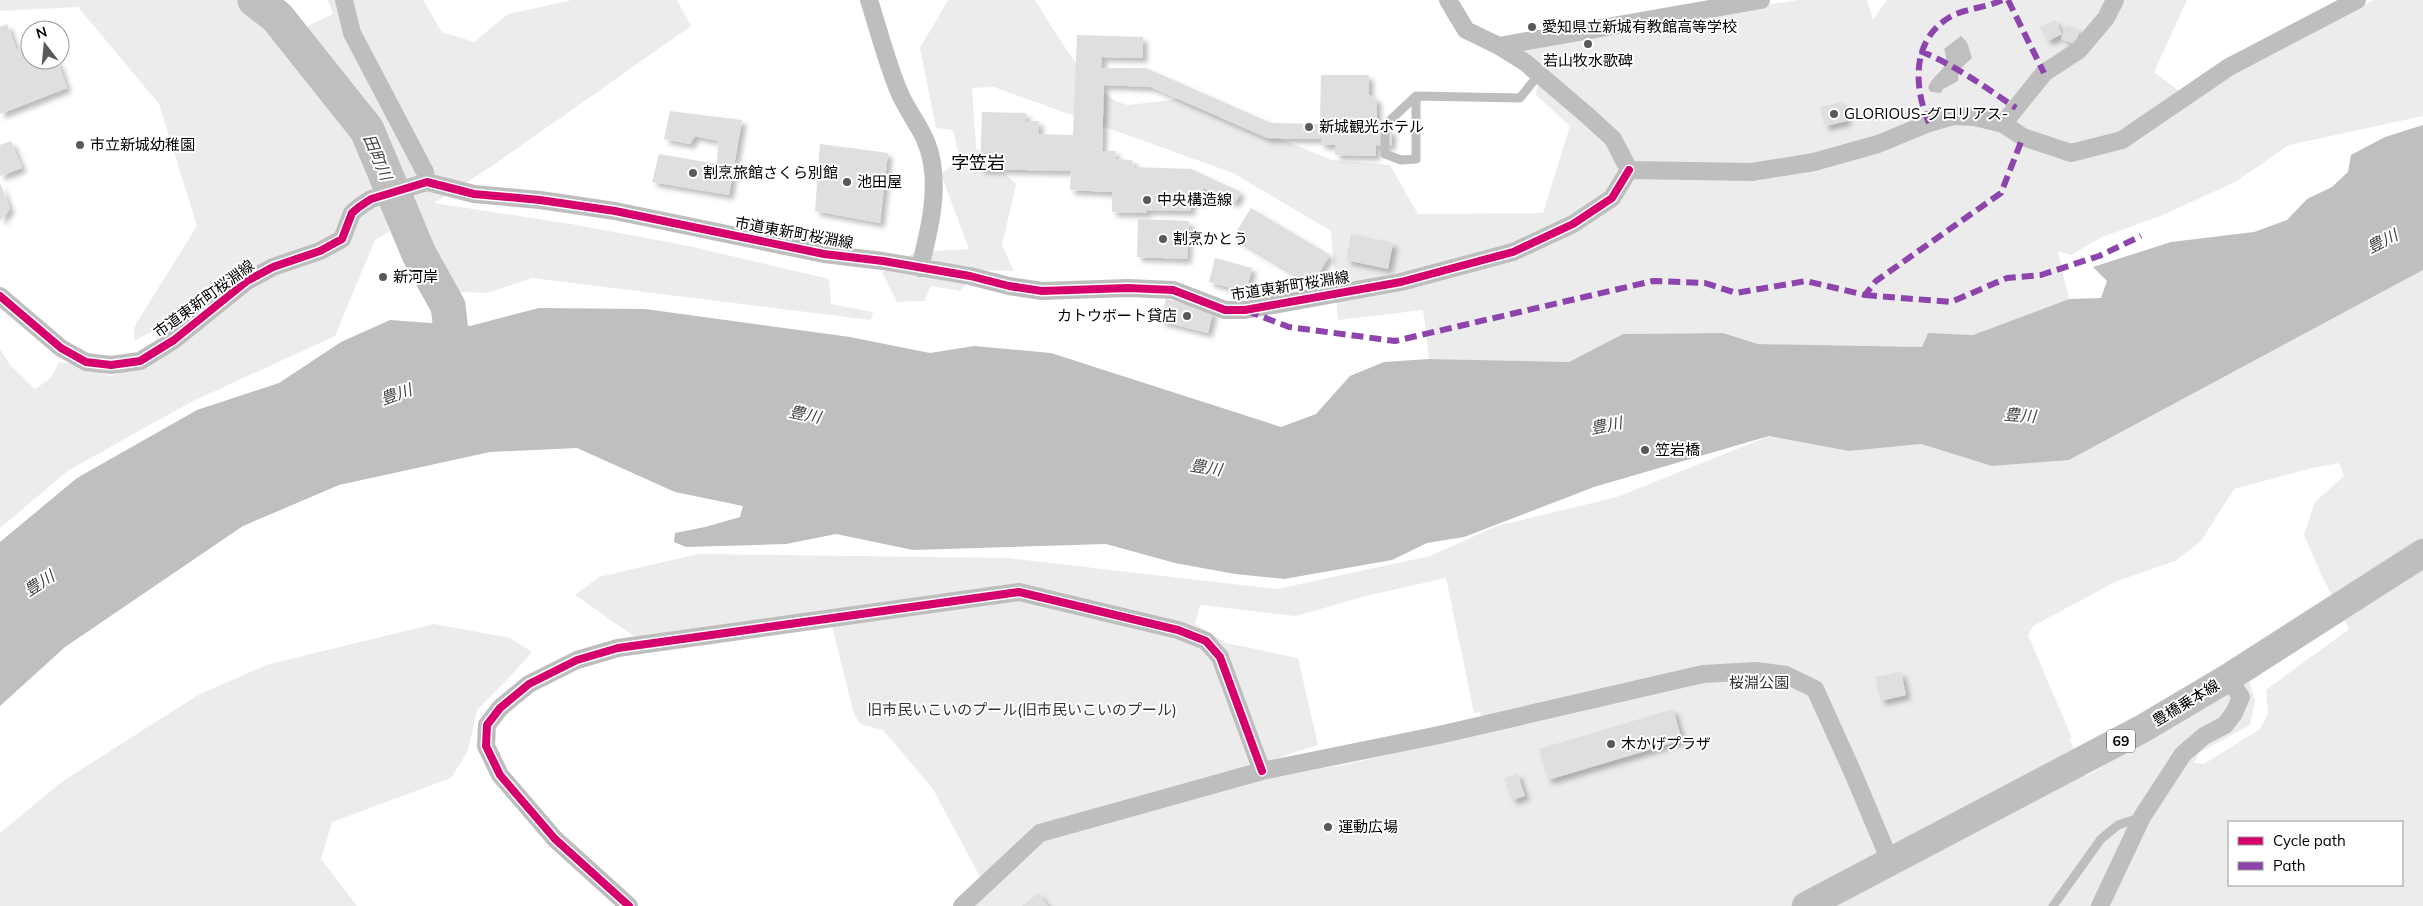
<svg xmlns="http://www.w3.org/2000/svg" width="2423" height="906" viewBox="0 0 2423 906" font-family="Mulish,'Noto Sans JP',sans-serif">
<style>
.green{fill:#ececec;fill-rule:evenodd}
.water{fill:#bfbfbf}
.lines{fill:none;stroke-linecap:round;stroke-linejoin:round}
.river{stroke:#bfbfbf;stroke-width:35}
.building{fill:#dfdfdf;filter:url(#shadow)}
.primary-casing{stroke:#dbdbdb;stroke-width:29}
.lane{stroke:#bebebe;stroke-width:9}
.street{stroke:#bebebe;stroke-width:18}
.primary{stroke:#bebebe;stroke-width:28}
.quiet{stroke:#8e44ad;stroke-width:6;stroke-dasharray:12 6;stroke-linecap:butt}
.cycleway-casing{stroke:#fff;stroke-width:11}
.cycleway{stroke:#d6006c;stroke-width:8}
.poi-dot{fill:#595959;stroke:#fff;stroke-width:2}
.labels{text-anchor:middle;stroke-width:4;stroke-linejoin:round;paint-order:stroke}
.shield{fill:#fff;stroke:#4c4c4c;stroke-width:1}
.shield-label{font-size:14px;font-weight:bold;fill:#000}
.poi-label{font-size:15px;fill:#000;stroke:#fff;text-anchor:start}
.street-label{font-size:15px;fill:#000;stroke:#fff}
.park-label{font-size:15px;fill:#333;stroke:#fff}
.water-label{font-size:16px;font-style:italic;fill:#444;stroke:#fff}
.quarter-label{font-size:18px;fill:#000;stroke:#fff}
</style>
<defs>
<filter id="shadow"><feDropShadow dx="4.5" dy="4.5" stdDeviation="2.5" flood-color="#0004"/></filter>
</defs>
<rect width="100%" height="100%" fill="#fff"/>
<!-- green -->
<path class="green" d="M0 0H267L299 30 333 14 328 0H423L442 32 474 42 508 14 572 0H677L691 26 492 166 434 203 571 224 689 246 829 279 831 304 873 312 871 320 532 278 488 293 460 292 443 272 416 214 375 240 335 336 191 402 69 470 0 528V349L11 366 35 389 51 378 59 362 76 364 110 376 152 363 164 352 153 331 134 341V327L197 226 159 104 78 7 0 11Z
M948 0H1035C1054 30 1092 98 1128 105L1180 99 1332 160 1390 165 1418 214 1543 213 1570 126 1536 95 1539 74 1510 47 1798 0H1867L1873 20 1887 0H2187L2154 72 2179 91 2226 74 2374 0H2423V116L2289 145 2235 182 2163 215 2102 237 2071 255 2058 251 2069 299 1973 335 1928 334 1922 347 1758 344 1723 333 1623 334 1569 362 1429 359 1423 310 1338 320 1331 231 1233 173 994 87 972 88 976 148 1016 184 1002 245 1014 271 978 270 960 291 931 286 924 301 897 302 882 272 915 252 969 249 941 174 960 160 953 130 936 128 920 48Z
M2423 270V906H971L987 890 933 789 883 730 860 724 854 714 829 614 638 639 575 595 599 577 698 554 1008 558 1277 589 1430 556 1497 526 1617 497 1769 436 1849 451 1921 444 1992 466 2069 460ZM2339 463 2344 476 2315 502 2304 535 2322 576 2349 629 2266 690 2268 713 2260 729 2204 764 2194 763 2199 753 2250 725 2255 700 2248 677 2087 776 2069 739 2072 738 2028 635 2033 626 2117 581 2175 561 2201 541 2234 489 2312 468ZM1446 578 1474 713 1480 712 1484 731 1349 764 1256 780V758L1269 763 1286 755 1318 745 1298 658 1226 643 1195 624 1200 605 1296 616 1366 596ZM2229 822H2402V885H2229Z
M434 624 510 638 532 652 508 679 477 710 468 751 451 778 332 822 321 859 357 906H0V833L63 781 198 695 266 665Z"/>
<!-- water -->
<path class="water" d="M1961 36 1967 42 1972 58 1959 70 1958 81 1943 89 1941 93 1931 92 1928 88C1934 71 1952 71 1944 49Z
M2423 125V270L2069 460 1992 466 1921 444 1849 451 1769 436 1594 487 1464 537 1427 543 1392 560 1284 579 1235 574 1175 563 1106 544 913 550 836 534 786 544 686 547 674 542 675 533 705 527 740 517 743 506 675 492 577 448 490 452 339 485 243 526 65 647 0 706V542L77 478 197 410 279 383 341 342 390 320 470 326 539 308 645 309 850 337 930 353 974 346 1051 353 1281 427 1316 414 1350 376 1384 362 1429 359 1569 362 1623 334 1723 333 1758 344 1922 347 1928 333 1973 335 2069 299 2101 298 2107 281 2093 267 2171 242 2254 232 2287 220 2307 199 2332 187 2348 172 2351 155 2385 137Z"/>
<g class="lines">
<!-- river -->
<path class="river" d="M255 0 277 17 367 130 419 254 448 306 456 372"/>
</g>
<!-- building -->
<path class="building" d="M2055 20 2062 34 2048 41 2040 27Z
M7 24 17 51 30 46V60H57L67 88 0 114V27Z
M2066 25 2080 30 2075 44 2061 39Z
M1077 35 1143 37V58L1102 57 1101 68H1146L1271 123 1320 124 1321 75H1369V95L1377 99V129L1392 130 1391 146 1376 145V156L1335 155V145H1321V139L1267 138 1151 87 1104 85 1102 151H1116L1115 159 1132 160 1134 167 1191 169 1241 192 1235 203 1203 188 1202 202 1191 201V211L1147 210 1146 213 1112 212V192L1070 190 1071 171 980 169 982 112 1026 113 1025 121H1039L1038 134 1073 135Z
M1842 102 1847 121 1825 126 1820 107Z
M670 111 742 120 729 195 652 182 659 154 717 164 718 141 695 136 690 144 664 139Z
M11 141 22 168 0 176V145Z
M820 144 888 153 880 223 815 211Z
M0 183 10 209 0 221Z
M1251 208 1330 255 1312 284 1233 237Z
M1138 219 1189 221 1187 259 1137 257Z
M1351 234 1393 243 1388 269 1346 260Z
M1215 258 1252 268 1246 292 1209 282Z
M1166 299 1213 311 1208 333 1160 321Z
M1901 672 1906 695 1881 701 1875 677Z
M1673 709 1682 740 1548 780 1539 749Z
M1517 773 1525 796 1512 800 1504 778Z
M1038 893 1048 906H1022Z"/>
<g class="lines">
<!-- primary casing -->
<g class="primary-casing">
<path id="primary" d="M1806 906 2142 729 2228 678 2423 553"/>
</g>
<!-- lane -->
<path class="lane" d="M1416 96V159L1401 160 1385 154V125L1416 96 1520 98 1539 74
M2053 906 2101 839 2118 825 2142 817"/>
<!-- street -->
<path class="street" d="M344 0 352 33 425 172 427 182
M869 0C879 31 887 64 900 94 912 120 927 133 932 163 938 198 928 234 920 268
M1448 0 1466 30 1499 46 1526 63 1588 116 1613 139 1629 170
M1499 46 1761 0
M2003 124 2044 73 2079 50 2106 18 2115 0
M1629 170 1752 172 1814 162 1878 144 1929 123 1953 116 1975 117 2003 124 2023 137 2071 153 2122 140 2229 67 2357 0
M0 296 61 348 86 362 111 365 140 361 174 340 247 281 273 267 320 251 342 239 352 213 359 207 371 199 427 182 474 194 540 200 615 211 824 254 883 261 970 276 1009 286 1042 291 1128 288 1173 290 1225 310H1245L1401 282 1513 252 1573 224 1612 198 1629 170
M629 906 555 839 500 775 486 746 487 725 500 708 529 684 577 660 618 648 1019 592 1178 630 1206 641 1220 657 1262 771
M962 906 1040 833 1262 771 1439 735 1703 674 1756 671 1786 675 1815 689 1853 773 1890 861
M2100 906 2142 817 2183 754 2204 736 2225 725 2234 713 2241 697 2228 678"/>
<!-- primary -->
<use href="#primary" class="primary"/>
<!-- quiet -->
<path class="quiet" d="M2008 0 2044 73
M1920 51C1955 65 1985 87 2016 108
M1929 123C1913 86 1912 39 1950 17 1966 8 1986 8 2002 0
M1865 295 1951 302 2007 278 2041 275 2099 256 2141 236
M1247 311 1289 327 1395 341 1653 281 1705 283 1736 293 1806 281 1865 295 1876 281 2001 193 2023 137"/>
<!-- cycleway casing -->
<g class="cycleway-casing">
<path id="cycleway" d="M0 296 61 348 86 362 111 365 140 361 174 340 247 281 273 267 320 251 342 239 352 213 359 207 371 199 427 182 474 194 540 200 615 211 824 254 883 261 970 276 1009 286 1042 291 1128 288 1173 290 1225 310H1245L1401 282 1513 252 1573 224 1612 198 1629 170
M629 906 555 839 500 775 486 746 487 725 500 708 529 684 577 660 618 648 1019 592 1178 630 1206 641 1220 657 1262 771"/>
</g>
<!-- cycleway -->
<use href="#cycleway" class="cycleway"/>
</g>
<!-- markers -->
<g class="poi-dot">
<circle cx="1532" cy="27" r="5"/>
<circle cx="1588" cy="44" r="5"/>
<circle cx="1834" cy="114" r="5"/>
<circle cx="1309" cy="127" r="5"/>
<circle cx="80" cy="145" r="5"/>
<circle cx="693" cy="173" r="5"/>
<circle cx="847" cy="182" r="5"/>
<circle cx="1147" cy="200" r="5"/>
<circle cx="1163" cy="239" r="5"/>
<circle cx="383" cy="277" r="5"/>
<circle cx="1187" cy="316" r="5"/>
<circle cx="1645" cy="450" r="5"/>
<circle cx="1611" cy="744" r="5"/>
<circle cx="1328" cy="827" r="5"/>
</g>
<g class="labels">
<!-- shield labels -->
<rect class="shield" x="2107" y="729.5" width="28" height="23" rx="4"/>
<g class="shield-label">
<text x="2121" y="746">69</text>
</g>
<!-- poi labels -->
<g class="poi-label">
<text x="1542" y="32">愛知県立新城有教館高等学校</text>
<text x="1588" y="66" text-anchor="middle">若山牧水歌碑</text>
<text x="1844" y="119">GLORIOUS-グロリアス-</text>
<text x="1319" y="132">新城観光ホテル</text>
<text x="90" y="150">市立新城幼稚園</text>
<text x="703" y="178">割烹旅館さくら別館</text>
<text x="857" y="187">池田屋</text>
<text x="1157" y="205">中央構造線</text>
<text x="1173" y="244">割烹かとう</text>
<text x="393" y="282">新河岸</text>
<text x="1177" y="321" text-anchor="end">カトウボート貸店</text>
<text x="1655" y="455">笠岩橋</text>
<text x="1621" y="749">木かげプラザ</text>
<text x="1338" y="832">運動広場</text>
</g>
<!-- street labels -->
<g class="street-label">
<text transform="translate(794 233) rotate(10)" y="5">市道東新町桜淵線</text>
<text transform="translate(1290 286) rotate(-9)" y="5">市道東新町桜淵線</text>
<text transform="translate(204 299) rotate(-36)" y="5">市道東新町桜淵線</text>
<text transform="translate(2186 703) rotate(-31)" y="5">豊橋乗本線</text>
</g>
<!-- park labels -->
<g class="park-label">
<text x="1759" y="688">桜淵公園</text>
<text x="1022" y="715">旧市民いこいのプール(旧市民いこいのプール)</text>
</g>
<!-- water labels -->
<g class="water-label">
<text transform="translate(378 157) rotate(67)" y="6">田町川</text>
<text transform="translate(2382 241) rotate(-27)" y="6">豊川</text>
<text transform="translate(396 394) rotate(-20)" y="6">豊川</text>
<text transform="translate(805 414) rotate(12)" y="6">豊川</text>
<text transform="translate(2020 415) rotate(4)" y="6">豊川</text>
<text transform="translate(1606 425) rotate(-11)" y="6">豊川</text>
<text transform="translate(1206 467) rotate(9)" y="6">豊川</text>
<text transform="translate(39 583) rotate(-33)" y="6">豊川</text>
</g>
<!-- quarter labels -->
<g class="quarter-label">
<text x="978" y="169">字笠岩</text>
</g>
</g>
<!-- legend -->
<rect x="2228" y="821" width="175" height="65" fill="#ffffff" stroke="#999999"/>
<rect x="2238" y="837" width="25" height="8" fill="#d6006c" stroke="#999999"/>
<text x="2273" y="846" font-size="15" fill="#000000">Cycle path</text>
<rect x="2238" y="862" width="25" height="8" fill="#8e44ad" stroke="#999999"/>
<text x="2273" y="871" font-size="15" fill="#000000">Path</text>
<!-- north arrow -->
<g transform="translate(45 45) rotate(344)"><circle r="24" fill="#ffffff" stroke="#999999"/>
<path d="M0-4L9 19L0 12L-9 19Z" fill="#595959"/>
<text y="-8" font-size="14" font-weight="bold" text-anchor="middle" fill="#000000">N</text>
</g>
</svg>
